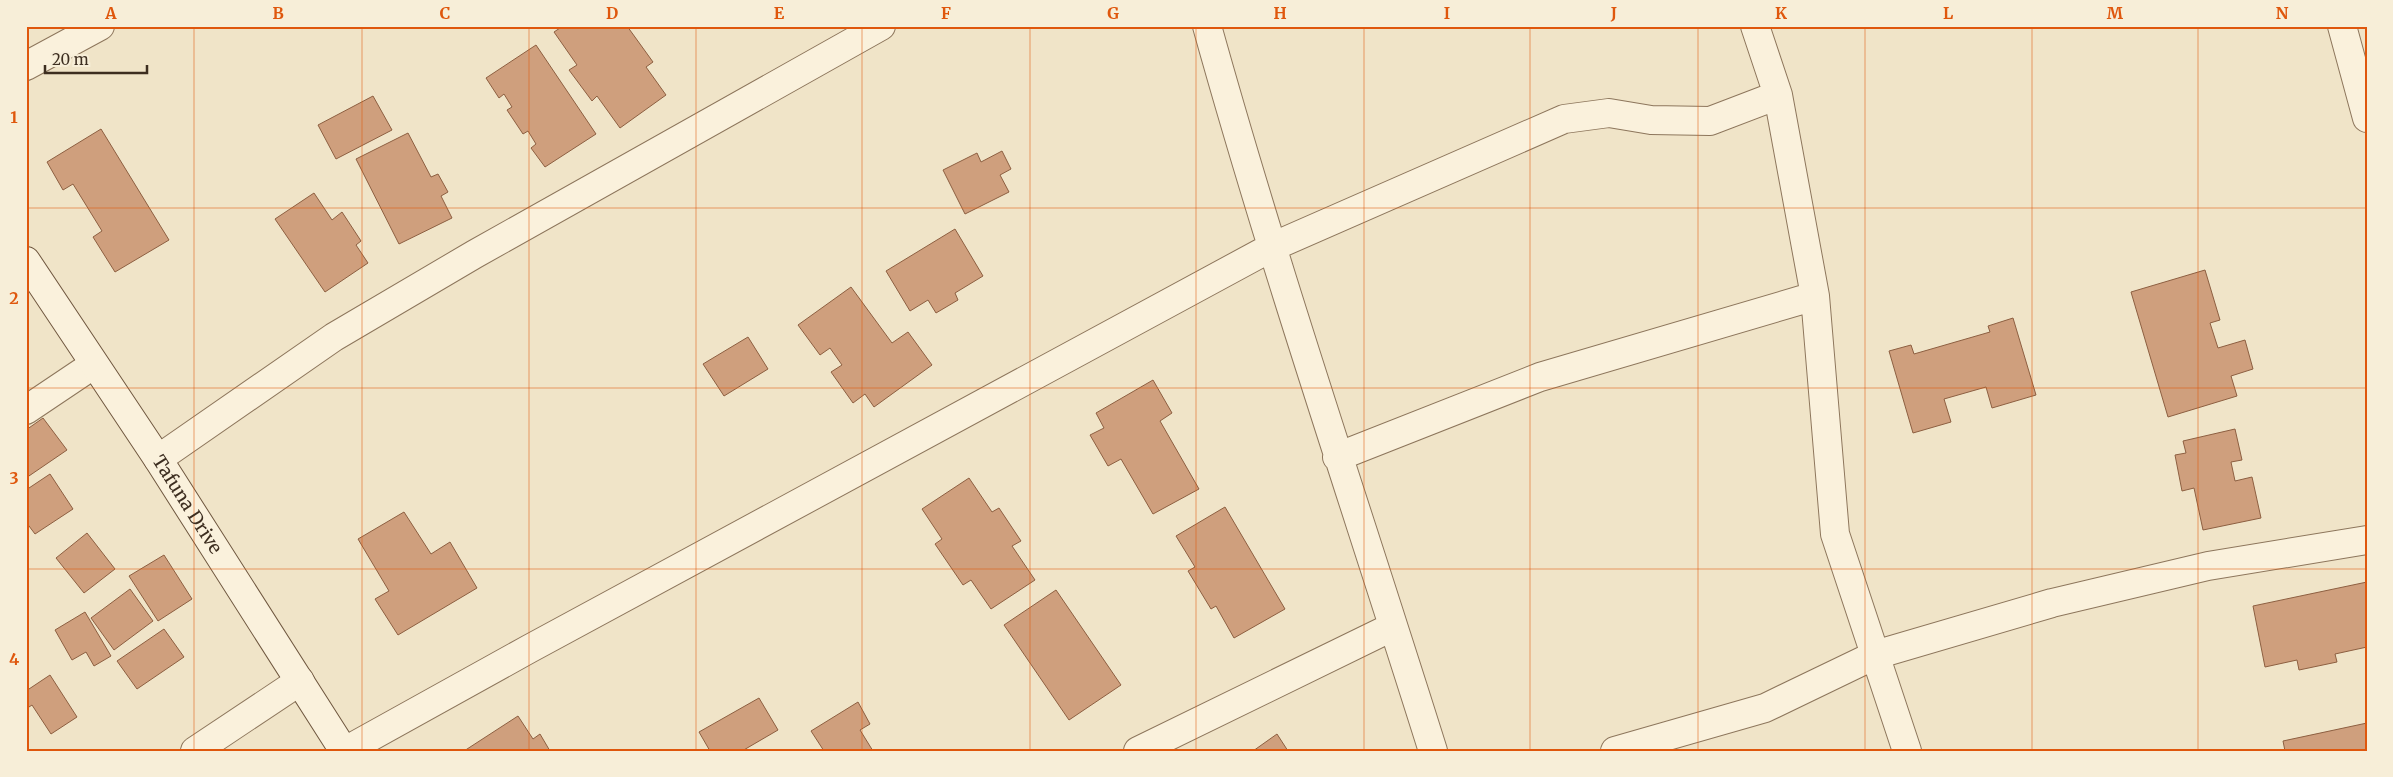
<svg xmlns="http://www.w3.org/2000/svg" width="2393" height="777" viewBox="0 0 2393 777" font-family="Merriweather,serif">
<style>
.building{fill:#cf9f7d;stroke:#8d5f41}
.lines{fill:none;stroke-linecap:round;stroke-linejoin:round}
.minor-casing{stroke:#8d765c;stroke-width:30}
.tertiary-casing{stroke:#8d765c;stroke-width:30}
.secondary-casing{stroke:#6f573f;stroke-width:30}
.minor{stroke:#faf1dc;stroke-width:28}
.tertiary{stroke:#faf1dc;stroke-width:28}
.secondary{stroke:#faf1dc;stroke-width:28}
.grid{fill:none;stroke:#df570d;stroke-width:1;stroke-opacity:0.55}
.labels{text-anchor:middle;stroke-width:4;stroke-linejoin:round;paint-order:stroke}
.street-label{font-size:18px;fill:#3d2e20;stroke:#f7eed8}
.neatline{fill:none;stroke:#df570d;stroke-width:2}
.grid-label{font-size:16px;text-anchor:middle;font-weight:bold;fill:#df570d}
</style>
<rect width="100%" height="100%" fill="#f0e4c8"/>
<!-- building -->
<path class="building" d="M563 26H627L653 62 646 67 666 95 620 128 597 96 592 101 569 70 577 65 554 32Z
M536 45 596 134 545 167 531 148 536 144 528 131 523 134 507 110 512 107 504 94 499 98 486 78Z
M373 96 392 130 336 159 318 125Z
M101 129 169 240 115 272 93 237 102 231 73 184 63 190 47 162Z
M408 133 431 177 438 174 448 192 441 196 452 218 399 244 356 159Z
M1002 151 1011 169 1000 175 1009 192 965 214 943 170 977 153 981 162Z
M314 193 332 220 342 212 361 241 356 245 368 263 325 292 275 219Z
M955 229 983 276 955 293 958 300 936 313 928 300 910 311 886 271Z
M2205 270 2220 320 2210 323 2218 348 2245 340 2253 369 2231 376 2237 396 2168 417 2131 292Z
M851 287 892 343 908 332 932 365 874 407 865 394 853 403 831 372 842 365 830 348 820 355 798 325Z
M2013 318 2036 395 1992 408 1986 387 1944 399 1951 422 1913 433 1889 351 1911 345 1914 354 1990 332 1988 326Z
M748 337 768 369 724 396 703 364Z
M1153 380 1172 413 1160 421 1199 489 1153 514 1121 459 1108 466 1090 435 1104 428 1096 413Z
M43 418 67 450 26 478V430Z
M2235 429 2242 460 2231 462 2235 481 2252 477 2261 518 2203 530 2194 488 2182 491 2175 455 2186 453 2183 441Z
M50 474 73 509 35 534 26 522V490Z
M969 478 992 512 999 508 1021 541 1012 546 1035 580 991 609 971 580 963 585 935 544 942 539 922 509Z
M1225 507 1285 609 1234 638 1216 606 1211 609 1188 571 1195 567 1176 536Z
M404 512 431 554 450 542 477 588 398 635 375 599 389 591 358 539Z
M87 533 115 569 84 593 56 558Z
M164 555 192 599 158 621 129 576Z
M2367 582V647L2335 654 2337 662 2299 670 2297 660 2265 667 2253 606Z
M130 589 153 621 114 650 91 618Z
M1056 590 1121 685 1069 720 1004 625Z
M85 612 111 656 94 666 86 652 72 660 55 630Z
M164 629 184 657 137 689 117 661Z
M50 675 77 717 51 734 32 705 26 709V691Z
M759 698 778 730 742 751H710L699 732Z
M858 702 870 724 860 730 873 751H824L811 731Z
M518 716 533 739 540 734 550 751H464Z
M2367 723V751H2285L2283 741Z
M1277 734 1288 751H1253Z"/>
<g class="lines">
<!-- minor casing -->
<g class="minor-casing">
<path id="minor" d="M1207 26C1275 270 1357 509 1433 751
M1755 26 1778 95 1815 296 1835 534 1907 751
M2342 26 2367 118
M26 66 100 26
M26 410 93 365
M1337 457 1540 377 1815 296
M158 459 334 337 475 254 881 26
M345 751 529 649 1272 247 1564 119 1609 113 1651 120 1710 121 1778 95
M1138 751 1392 627
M1615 751 1765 708 1875 655 2052 603 2208 566 2367 540"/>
</g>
<!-- tertiary casing -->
<g class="tertiary-casing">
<path id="tertiary" d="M195 751 300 681"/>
</g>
<!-- secondary casing -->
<g class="secondary-casing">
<g id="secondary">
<path id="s1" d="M26 261 158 459 344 751"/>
</g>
</g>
<!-- minor -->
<use href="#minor" class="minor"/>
<!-- tertiary -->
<use href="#tertiary" class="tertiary"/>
<!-- secondary -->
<use href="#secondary" class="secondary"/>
</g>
<!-- grid -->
<path class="grid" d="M194 26V751M362 26V751M529 26V751M696 26V751M862 26V751M1030 26V751M1196 26V751M1364 26V751M1530 26V751M1698 26V751M1865 26V751M2032 26V751M2198 26V751M26 208H2367M26 388H2367M26 569H2367"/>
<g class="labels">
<!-- street labels -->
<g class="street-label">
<text dy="6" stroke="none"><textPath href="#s1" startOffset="292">Tafuna Drive</textPath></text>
</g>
</g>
<!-- border -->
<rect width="2393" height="777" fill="none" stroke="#f7eed8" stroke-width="55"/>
<!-- scale -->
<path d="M45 65v8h102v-8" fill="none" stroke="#3d2e20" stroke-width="2.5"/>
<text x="52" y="65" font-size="15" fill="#3d2e20" stroke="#f7eed8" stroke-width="4" paint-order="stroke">20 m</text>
<rect x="28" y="28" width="2338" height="722" class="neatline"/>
<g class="grid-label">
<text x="111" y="19">A</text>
<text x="278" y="19">B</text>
<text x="445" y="19">C</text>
<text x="612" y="19">D</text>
<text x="779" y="19">E</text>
<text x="946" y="19">F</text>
<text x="1113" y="19">G</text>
<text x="1280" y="19">H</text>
<text x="1447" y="19">I</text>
<text x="1614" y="19">J</text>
<text x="1781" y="19">K</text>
<text x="1948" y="19">L</text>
<text x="2115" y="19">M</text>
<text x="2282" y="19">N</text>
<text x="14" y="123">1</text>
<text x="14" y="304">2</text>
<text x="14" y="484">3</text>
<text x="14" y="665">4</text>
</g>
</svg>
